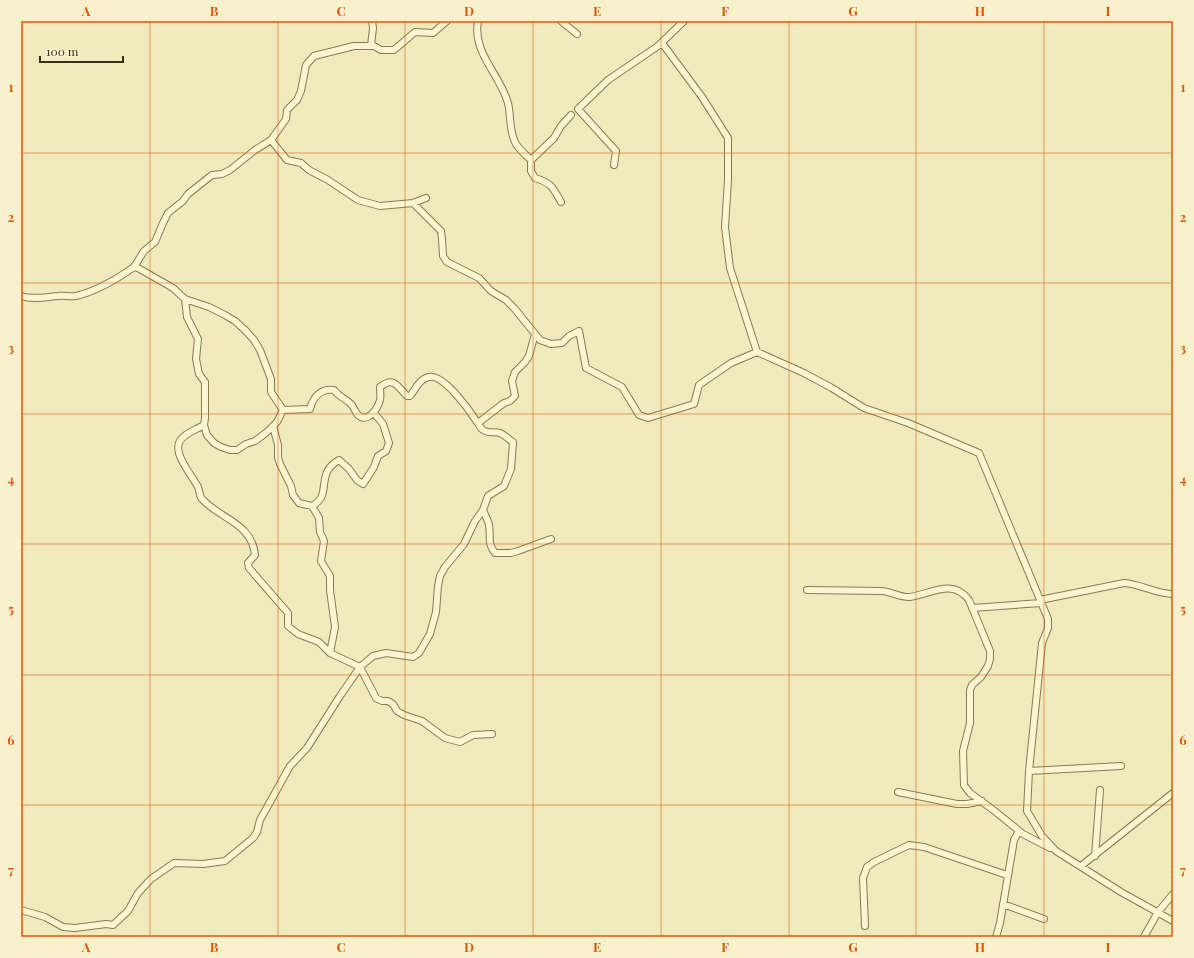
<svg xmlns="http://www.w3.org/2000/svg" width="1194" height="958" viewBox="0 0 1194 958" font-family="'Playfair Display',serif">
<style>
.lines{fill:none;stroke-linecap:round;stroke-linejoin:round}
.street-casing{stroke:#897a55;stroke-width:8}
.street{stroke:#fbf6d0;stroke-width:6}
.grid{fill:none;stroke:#df570d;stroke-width:1;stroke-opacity:0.55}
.neatline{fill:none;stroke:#df570d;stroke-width:1.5}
.grid-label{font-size:13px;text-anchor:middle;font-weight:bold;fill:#df570d}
</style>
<rect width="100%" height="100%" fill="#f1eabc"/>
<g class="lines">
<!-- street casing -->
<g class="street-casing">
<path id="street" d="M478 21C472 53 500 74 508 103 511 115 509 130 515 142 518 149 526 155 531 160V171L535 178C552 183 553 188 561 202
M561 21 577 34
M371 46 373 28 372 21
M271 140 287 160 301 163 309 170 328 180 358 200 380 206 413 203 426 198
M531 160 554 138 561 126 571 115
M614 165 616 151 578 109 608 80 658 46 684 21
M413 203 441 231 442 239 443 256 447 262 479 278 491 291 506 300 514 308 540 340 551 344 562 343 569 336 579 331 586 368 622 387 639 415 648 418 694 404 699 385 731 363 757 352 730 268 725 227 728 180V138L702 97 662 43
M134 267 144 251 155 242 163 223 168 213 183 201 188 194 212 175 222 174 230 170 255 150 271 140 286 119 287 110 297 100 301 91 306 65 314 56 354 46H374L381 50H394L415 32 433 33 447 21
M21 296C33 300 45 297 58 296 64 295 70 297 76 296 97 291 117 279 134 267L138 268 173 288 185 299 209 307 225 315 235 321 245 330 254 340 260 350 271 379V392L283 410 310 409C313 397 321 388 334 390 339 397 345 398 351 404 354 407 355 412 358 415 368 424 378 408 380 400 381 396 380 391 380 387 394 376 397 386 407 396H410C416 389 419 379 429 377 444 374 470 411 477 422 479 424 480 428 483 430 488 434 494 431 500 433 505 435 509 440 513 442L511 469 504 486 488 496 483 510 475 521 464 544 445 567 440 576 438 586 436 612 430 634 419 653 413 657 386 653 373 656 360 667 340 696 307 748 290 766 260 820 257 832 253 838 225 861 203 864 174 863 151 879 138 893 128 911 113 925 106 924 75 928 63 927 45 917 21 910
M185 299 187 317 198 339 196 359 199 374 205 382V418L204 425 207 435 214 443 221 447 230 450H237L246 444 255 441 267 432 277 422 283 410
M757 352 804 373 832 388 864 408 908 423 979 453 1048 619V628L1042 643 1029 771 1027 811 1042 836 1056 851 1121 892 1173 921
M478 423 504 403 510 401 515 396 512 381 515 372 525 362 529 356 535 334
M204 425C196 430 182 434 179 443 174 455 193 477 198 487 200 491 199 496 202 499 220 519 252 523 255 555L248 563 249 568 288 613V626L298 634 319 642 330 653 360 667 376 698 382 701H388L393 704 397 711 404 715 422 721 445 738 460 742 473 735 492 734
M273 426 278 445V458L280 464 291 486 293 495 299 503 312 506C328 497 321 486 327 472 329 467 334 463 339 460L349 469 357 480 363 484 374 467 378 456 386 451 389 443 383 424 374 413
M312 506 319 518 320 532 324 541 321 561 330 576V590L335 627 330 653
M483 510C485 515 488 520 489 525 491 536 487 544 495 553H511L518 551 551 539
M807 590 882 591C892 592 899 597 909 597 930 595 952 577 969 600L990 651V659L988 666 981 677 972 685 970 690V723L963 751 964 785 970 793 992 809 1023 834 1050 848
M1040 600 1124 583C1141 584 1156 594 1173 594
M972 608 1041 603
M1029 771 1121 766
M898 792 957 804H967L982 801
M1095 856 1100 790
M1081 866 1173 793
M1003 904 1044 919
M865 926 863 878 867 867 874 862 909 845 924 847 1007 875
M996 937 1000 923 1014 840 1019 831
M1144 937 1158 912 1173 894"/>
</g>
<!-- street -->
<use href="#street" class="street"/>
</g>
<!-- grid -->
<path class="grid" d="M150 21V937M278 21V937M405 21V937M533 21V937M661 21V937M789 21V937M916 21V937M1044 21V937M21 153H1173M21 283H1173M21 414H1173M21 544H1173M21 675H1173M21 805H1173"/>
<!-- border -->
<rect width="1194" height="958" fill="none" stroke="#f8f2cc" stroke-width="44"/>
<!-- scale -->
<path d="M40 56v6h83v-6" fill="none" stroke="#372d1b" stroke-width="2"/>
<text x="46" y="56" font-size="12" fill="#372d1b" stroke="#f8f2cc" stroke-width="3" paint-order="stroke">100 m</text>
<rect x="22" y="22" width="1150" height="914" class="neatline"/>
<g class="grid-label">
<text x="86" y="16">A</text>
<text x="214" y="16">B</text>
<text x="341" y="16">C</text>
<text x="469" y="16">D</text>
<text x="597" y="16">E</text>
<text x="725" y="16">F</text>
<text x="853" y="16">G</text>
<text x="980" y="16">H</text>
<text x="1108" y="16">I</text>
<text x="11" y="92">1</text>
<text x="1183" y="92">1</text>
<text x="11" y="222">2</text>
<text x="1183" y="222">2</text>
<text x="11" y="353">3</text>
<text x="1183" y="353">3</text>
<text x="11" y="484">4</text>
<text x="1183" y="484">4</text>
<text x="11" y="614">5</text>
<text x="1183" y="614">5</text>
<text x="11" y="745">6</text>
<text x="1183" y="745">6</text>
<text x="11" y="875">7</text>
<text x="1183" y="875">7</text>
<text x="86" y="952">A</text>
<text x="214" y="952">B</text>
<text x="341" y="952">C</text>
<text x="469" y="952">D</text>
<text x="597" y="952">E</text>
<text x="725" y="952">F</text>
<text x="853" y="952">G</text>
<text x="980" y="952">H</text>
<text x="1108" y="952">I</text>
</g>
</svg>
